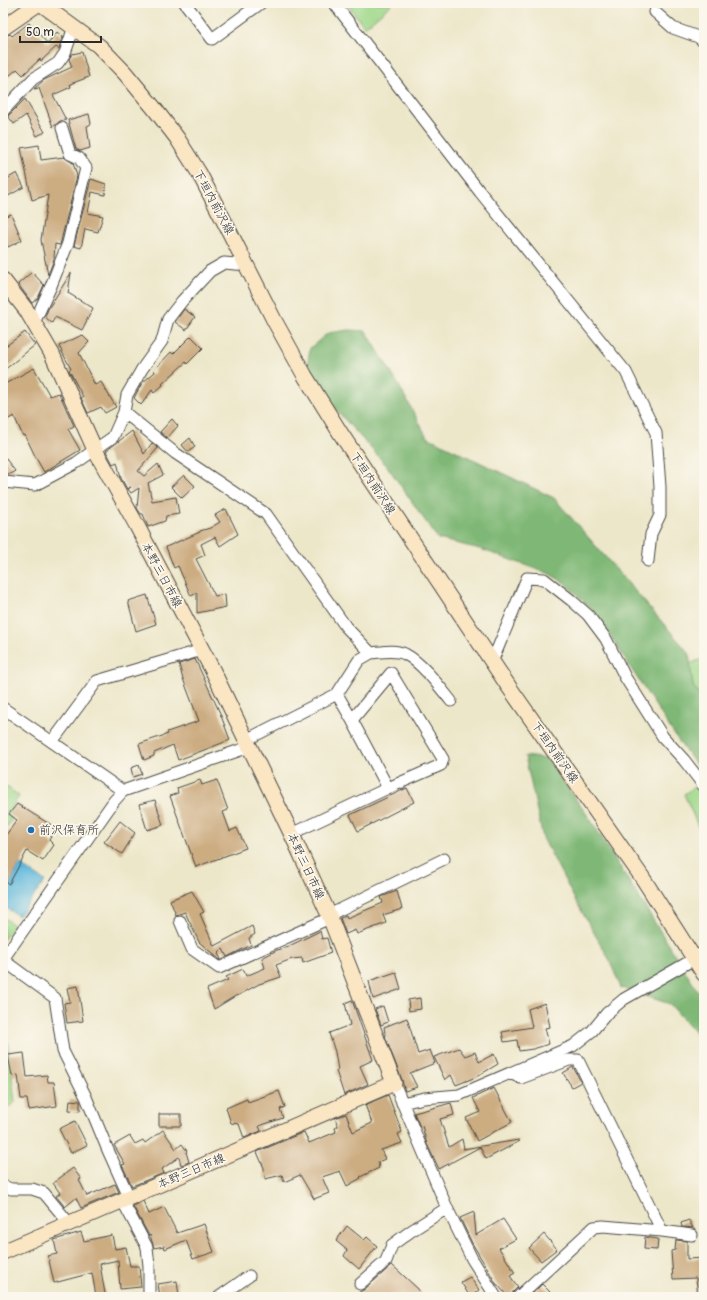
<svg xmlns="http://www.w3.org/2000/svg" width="707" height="1300" viewBox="0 0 707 1300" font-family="Pangolin,'Klee One',sans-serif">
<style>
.green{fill:#9fd88a;stroke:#65825a}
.forest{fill:#7fb876;stroke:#557250}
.water{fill:#5db7db;stroke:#447183}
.building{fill:#ccac81}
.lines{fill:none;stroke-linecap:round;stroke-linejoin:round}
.minor-casing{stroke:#484743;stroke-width:13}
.tertiary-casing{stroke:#484743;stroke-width:15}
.secondary-casing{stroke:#484743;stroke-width:17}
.minor{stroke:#fff;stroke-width:11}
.tertiary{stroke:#fff;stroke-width:13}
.secondary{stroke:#fbe6c4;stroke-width:15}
.poi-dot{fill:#1f6fb2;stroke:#fbf7ec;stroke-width:1.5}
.labels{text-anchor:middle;stroke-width:3.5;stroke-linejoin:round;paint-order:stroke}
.street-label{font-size:12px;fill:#2b2b2b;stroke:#fbf7ec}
.poi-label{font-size:12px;fill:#2b2b2b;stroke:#fbf7ec;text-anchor:start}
</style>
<rect width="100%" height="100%" fill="#fbf7ec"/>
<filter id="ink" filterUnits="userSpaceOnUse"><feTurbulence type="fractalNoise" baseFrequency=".025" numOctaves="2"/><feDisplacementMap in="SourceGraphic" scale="8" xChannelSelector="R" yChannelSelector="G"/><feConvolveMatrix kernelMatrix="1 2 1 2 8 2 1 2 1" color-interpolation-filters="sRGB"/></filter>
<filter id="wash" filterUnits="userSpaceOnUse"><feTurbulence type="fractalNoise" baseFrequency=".012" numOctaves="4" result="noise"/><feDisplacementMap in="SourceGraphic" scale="16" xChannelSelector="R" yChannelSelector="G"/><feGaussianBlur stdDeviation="0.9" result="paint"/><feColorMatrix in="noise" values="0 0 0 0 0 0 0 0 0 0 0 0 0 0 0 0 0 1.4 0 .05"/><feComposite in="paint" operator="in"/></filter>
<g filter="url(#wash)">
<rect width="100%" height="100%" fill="#ede7ca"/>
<!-- green -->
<path class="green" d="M346 3H393L365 27Z
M704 658V703L693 686 690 664Z
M704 781V832L701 833 684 794Z
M3 784 19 796 7 815 12 819 3 834Z
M3 917 14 925 3 940Z
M7 1036 15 1102 9 1108 3 1104V1037Z"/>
<!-- forest -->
<path class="forest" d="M349 330 366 331 398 384 427 437 554 498 689 653 693 686 704 703V775L682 746 632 670 598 616 565 583 548 573 480 549 438 539 387 466 338 412 307 368 310 348 328 333Z
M525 756 547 759 590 819 697 990 704 999V1043L670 1004 621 988 608 957 574 898 543 838Z"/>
<!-- water -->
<path class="water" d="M20 864 45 881 19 916 3 906V880L9 884Z"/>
<g id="blocks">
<!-- building -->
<path class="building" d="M29 23 48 44 57 32 63 37 59 48V49L56 47 41 61 40 59 23 75 17 69 3 81V52L7 46 3 41V37L10 34 12 36Z
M82 52 89 77 70 84 71 87 53 95 66 120 60 121 53 127 39 88 34 89 44 80 72 67 69 59 72 54Z
M25 99 45 132 37 136 26 115 14 124 8 116Z
M89 114 91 124 87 126 90 148 80 151 76 149 68 120Z
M39 145 41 160 64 157 73 163 77 176 61 241 60 245 55 244 54 259 48 275 41 240 48 195 32 200 21 148Z
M17 173 24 187 3 199V181Z
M91 179 106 184 105 195 92 192 88 213 103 216 98 232 85 229 81 248 74 246Z
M11 214 22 240 8 247 3 235V217Z
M32 272 44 285 38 298 32 303 18 284Z
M71 273 68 293 93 308 82 330 55 317 52 323 45 317 48 309Z
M184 309 195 317 186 330 175 322Z
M25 332 35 345 3 371V348Z
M82 335 89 342 79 353 95 385 101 382 116 407 105 413 101 407 88 413 81 398 83 397 69 370 71 369 59 346Z
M191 336 203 348 187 364 186 362 162 384 163 385 154 393 152 390 141 405 134 398 142 383 155 372 154 370 171 352 173 354Z
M34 368 50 396 59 393 74 426 68 429 80 450 44 472 36 458 25 435 23 436 14 416 3 422V385Z
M172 419 178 426 167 438 160 432Z
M132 431 144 454 152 443 158 448 138 471 144 476 158 464 163 475 148 483 152 501 176 497 179 514 166 516 165 521 148 527 143 514H141L137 508 139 488 131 493 128 489 131 487 127 489 121 478 117 462 113 464 106 451Z
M190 438 195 447 188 452 182 445Z
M3 455 15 471 10 474 3 473Z
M184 475 195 486 182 498 171 487Z
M226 509 238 534 220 546 215 537 201 544 205 555 196 559 215 596 225 594 226 607 197 613V593L191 596 178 566 174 568 166 547 200 532V531L210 528 220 522 215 515Z
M147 595 156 624 136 631 128 601Z
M195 659 220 713 230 740 178 760 173 745 154 753V756L144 760 139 744 168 734 167 732 199 721 182 676 179 664Z
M139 765 142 774 133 777 131 768Z
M200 780 202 785 217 780 228 810 223 812 230 831 237 828 246 848 196 867 170 796 178 793 177 788Z
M407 788 414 802 358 831 350 815Z
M155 800 163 825 147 830 139 804Z
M17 804 56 828 49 840 54 845 43 861 27 851 9 884 3 880V839L17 820 9 814Z
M120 821 135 833 122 854 104 842Z
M192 891 204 912 200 914 214 946 252 926 255 934 249 938 251 945 227 957 223 949 218 954 221 959 220 960 199 942 185 912 176 915 170 900Z
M397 891 402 909 383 915 386 923 357 934 355 930 346 934 340 918 346 915 347 918 383 903 381 897Z
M320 931 322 939 327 938 331 953 303 963 302 958 292 959 276 965 281 977 259 984 237 996V995L214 1009 207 989 228 980 226 977 243 969 246 976 265 968 262 958 277 950 289 947V946Z
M396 972 401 989 373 999 369 981Z
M78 986 83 1021 67 1023 64 1003 70 1002 67 988Z
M420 998 421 1009 409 1011 408 1000Z
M352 1000 373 1060 360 1066 368 1084 344 1095 336 1071 338 1070 335 1052 329 1033 350 1025 345 1003Z
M545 1003 550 1027 545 1028 549 1044 533 1049 519 1051 517 1040 504 1042 502 1032 532 1027 528 1009Z
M383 1006 388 1022 381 1025 375 1009Z
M407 1018 418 1054 430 1050 435 1063 410 1073 417 1087 405 1091 403 1085 402 1080 386 1039 384 1027Z
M459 1048 465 1056 475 1052 479 1062 494 1054 498 1064 476 1077 456 1085 451 1075 445 1080 434 1057Z
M24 1053 27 1077 47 1075 48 1082H54L57 1106 29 1110 27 1099H21L18 1075 12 1076 8 1055Z
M573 1067 581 1082 572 1087 563 1073Z
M494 1088 512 1122 477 1141 466 1118 480 1112 473 1098Z
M279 1091 285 1107 280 1109 283 1118 259 1126 261 1131 244 1138 239 1124 231 1123 226 1108 247 1099 248 1102Z
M388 1095 402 1132 398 1134 402 1143 381 1150 385 1159 378 1162 379 1168 360 1177 361 1178 347 1186 340 1171 322 1177 329 1193 314 1199 300 1175 284 1182 282 1175 265 1179 264 1168 257 1152 304 1132 309 1143 336 1132 335 1128 338 1126 335 1118 346 1114 353 1132 372 1123 365 1105Z
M70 1100 80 1101V1111L69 1110Z
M451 1103 454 1115 440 1119 449 1147 462 1139 464 1148 463 1149 519 1140 520 1141 486 1159 480 1147 439 1169 427 1144 422 1126 420 1127 414 1113Z
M159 1114H181V1126H159Z
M75 1121 87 1145 71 1153 59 1129Z
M163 1130 176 1149 182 1144 187 1151 186 1152 189 1162 181 1165 179 1157 162 1169 164 1173 132 1186 122 1165 125 1164 114 1145 130 1136 135 1144 143 1140 145 1143Z
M73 1168 81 1179 79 1180 87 1196 115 1184 119 1192 81 1208 76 1198 65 1207 56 1196 60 1193 53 1183Z
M143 1201 149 1214 164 1207 177 1233 204 1224 214 1252 193 1259 186 1240 165 1249 164 1246 154 1248 150 1235 149 1236 133 1206Z
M474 1212 476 1235 503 1219 516 1239 499 1248 515 1273 510 1276 518 1287 513 1292 511 1297H508L498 1285H497L472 1243 460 1218Z
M689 1220 693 1228 682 1227 681 1223Z
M347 1226 364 1240 367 1237 377 1246 359 1269 344 1256 347 1250 336 1241Z
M81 1232 84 1241 112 1235 115 1249 126 1247 130 1266H139L141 1287 120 1289 118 1260 100 1264 105 1294 96 1296 92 1273 54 1283 48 1256 57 1254 54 1240Z
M544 1234 557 1249 541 1261 529 1248Z
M645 1237 658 1239 657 1250 644 1249Z
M676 1240 687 1241V1259L704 1258V1297H698L696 1278 673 1279 671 1251 675 1250Z
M392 1265 418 1289 423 1297H363L358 1293 365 1289Z
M470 1277 479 1290 470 1297 461 1282Z
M177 1281 179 1297H160L158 1284Z
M542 1284 555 1297H529Z"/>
</g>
</g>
<g filter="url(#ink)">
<use href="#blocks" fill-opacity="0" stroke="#484743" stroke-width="1"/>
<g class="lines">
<!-- minor casing -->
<g class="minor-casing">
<path id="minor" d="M185 3 212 39 261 3
M334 3 480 192 626 372 656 433 660 487V515L651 534 648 561
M655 12 673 28 698 37 704 42
M3 111 33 79 58 63 65 53 74 27
M34 323 51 286 68 243 86 168 79 158 70 154 62 128
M124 412 175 453 266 514 346 627 371 653C382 652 395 649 405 654 422 663 439 686 451 701
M3 482 35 485 76 463 113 437 124 412 127 395 142 369 162 341 168 319 182 301 210 271 224 263 247 265
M492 662 527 578 544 579 571 600 588 615 606 639 625 677 663 737 684 760 698 778 704 787
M391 673 443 759 441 765 388 788 352 720Z
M3 708 123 791
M352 720 337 694 359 660 371 653
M246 740 337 694
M52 742 97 681 202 650
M291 834 388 788
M180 921 192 949 219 968 323 921 329 915 444 859
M3 959 114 801 123 791 249 747
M3 960 55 998 63 1051 86 1097 107 1148 129 1197
M510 1073 521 1078 569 1060H578L662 1231 603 1226 594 1227 518 1297
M394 1083 447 1208 472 1259 496 1297
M402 1103 424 1098 459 1095 573 1046 592 1031 607 1013 624 999 694 959
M3 1186 11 1189H32L44 1193 69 1223
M122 1200 147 1247 149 1266V1297
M662 1231 692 1235
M360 1284 386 1261 392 1245 411 1231 447 1208
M219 1297 249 1276"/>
</g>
<!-- tertiary casing -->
<g class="tertiary-casing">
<path id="tertiary" d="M694 959 704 953"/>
</g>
<!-- secondary casing -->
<g class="secondary-casing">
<path id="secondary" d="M40 3 99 46 125 73 154 108 177 138 199 173 222 217 274 320 305 376 341 434 509 687 642 877 704 974
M3 28 39 3
M3 280 27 311 52 354 95 450 136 524 213 671 293 837 329 915 394 1083 3 1252"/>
</g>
<!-- minor -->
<use href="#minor" class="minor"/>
<!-- tertiary -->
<use href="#tertiary" class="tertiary"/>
<!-- secondary -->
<use href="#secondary" class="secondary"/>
</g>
</g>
<!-- markers -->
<circle class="poi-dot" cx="31" cy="830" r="4"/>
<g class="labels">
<!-- street labels -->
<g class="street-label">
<text transform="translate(214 202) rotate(62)" y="4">下垣内前沢線</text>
<text transform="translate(373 483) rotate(57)" y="4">下垣内前沢線</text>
<text transform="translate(162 575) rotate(62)" y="4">本野三日市線</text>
<text transform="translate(555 752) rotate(55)" y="4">下垣内前沢線</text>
<text transform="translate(306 866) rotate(65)" y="4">本野三日市線</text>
<text transform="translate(191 1171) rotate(-23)" y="4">本野三日市線</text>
</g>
<!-- poi labels -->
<g class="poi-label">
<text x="39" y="834">前沢保育所</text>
</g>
</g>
<!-- margin -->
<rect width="707" height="1300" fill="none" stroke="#fbf7ec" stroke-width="16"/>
<!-- scale -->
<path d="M20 36v6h81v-6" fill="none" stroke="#2b2b2b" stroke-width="2"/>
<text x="26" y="36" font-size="12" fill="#2b2b2b" stroke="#fbf7ec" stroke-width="3" paint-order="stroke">50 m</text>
</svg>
